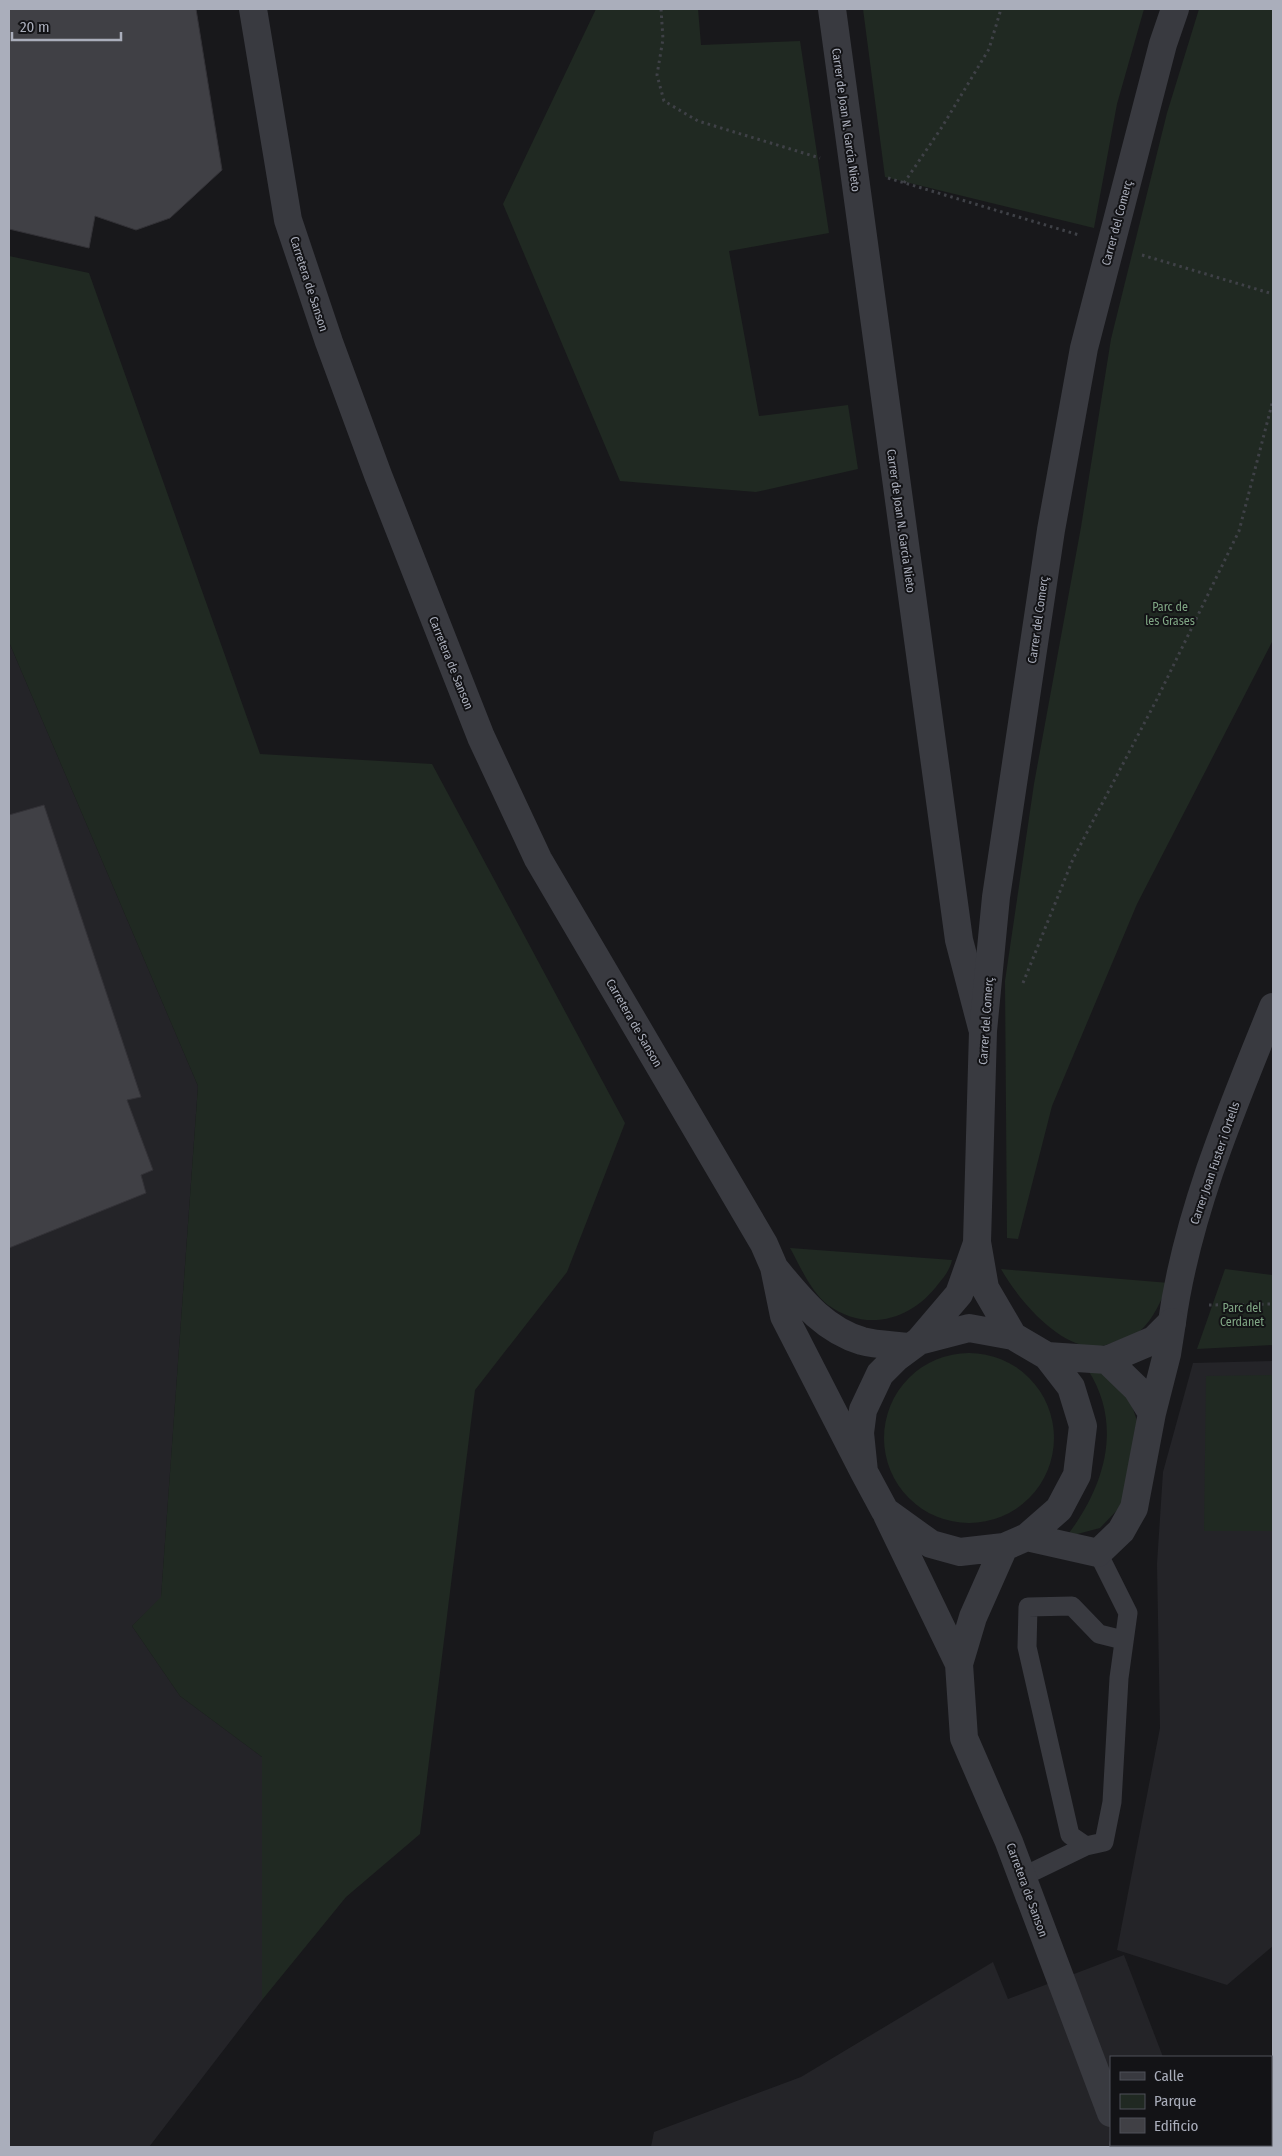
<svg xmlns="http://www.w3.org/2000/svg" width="1282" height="2156" viewBox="0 0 1282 2156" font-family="'Fira Sans Condensed',sans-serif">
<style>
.built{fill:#242428}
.green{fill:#202922}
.building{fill:#404045;stroke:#333237}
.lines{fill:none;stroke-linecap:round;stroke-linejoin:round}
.path{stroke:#3f4147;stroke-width:3;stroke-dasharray:2.5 4;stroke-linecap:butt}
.service{stroke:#393a40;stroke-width:19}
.minor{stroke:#393a40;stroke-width:28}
.tertiary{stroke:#393a40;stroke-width:28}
.labels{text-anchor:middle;stroke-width:4;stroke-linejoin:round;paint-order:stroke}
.street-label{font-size:12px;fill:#aaaebb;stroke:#131316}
.park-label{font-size:12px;fill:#80a785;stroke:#131316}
</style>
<rect width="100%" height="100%" fill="#18181b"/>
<!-- built -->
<path class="built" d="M9 642 198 1086 161 1598 132 1626 180 1696 262 1757V2000L149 2147H9Z
M1273 1361V1946L1227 1985 1117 1950 1160 1728 1157 1564 1163 1472 1193 1363Z
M1124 1955 1163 2057H1111V2145H1197L1198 2147H651L654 2132 801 2077 993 1962 1008 1999Z"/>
<!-- green -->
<path class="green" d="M596 9H698L701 45 800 41 829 233 729 251 759 416 848 405 858 469 756 492 620 481 503 204Z
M863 9H1144L1117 104 1094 228 885 177Z
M1199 9H1273V640L1137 904 1052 1106 1018 1239 1007 1238 1005 981 1034 784 1081 527 1111 339 1167 113Z
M9 256 89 273 260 754 432 764 625 1123 567 1272 475 1390 420 1834 346 1897 262 2000V1757L180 1696 132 1626 161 1597 198 1086 9 642Z
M790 1248 952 1260C950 1269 945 1276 939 1283 912 1320 867 1333 828 1305 811 1292 800 1266 790 1248Z
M1001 1269 1169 1283C1161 1300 1154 1319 1139 1332 1135 1335 1127 1337 1122 1339 1112 1343 1103 1347 1092 1347 1056 1344 1018 1299 1001 1269Z
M1225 1269 1273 1275V1345L1197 1349Z
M884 1438a85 85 0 1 1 170 0a85 85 0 1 1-170 0Z
M1088 1370 1105 1374 1123 1391 1132 1406 1137 1421 1123 1504 1100 1528 1066 1537C1104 1488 1124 1426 1088 1370Z
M1273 1375V1531H1204L1206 1376Z"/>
<!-- building -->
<path class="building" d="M9 9H196L222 170 170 218 136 230 95 216 89 248 9 229Z
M44 805 141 1097 127 1100 153 1170 141 1175 146 1193 9 1248V815Z"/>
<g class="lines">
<!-- path -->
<path class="path" d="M661 9 663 39 657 75 664 101 698 121 820 158
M888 178 1079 235
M904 183 942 127 989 49 1001 9
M1142 255 1273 294
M1023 983 1073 859 1157 699 1239 531 1273 400
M1209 1305 1273 1304"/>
<!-- service -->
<path class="service" d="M1098 1553 1128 1613 1119 1678 1112 1802 1104 1842 1086 1846 1070 1835 1027 1647 1028 1607 1072 1606 1099 1634 1123 1640
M1022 1877 1086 1846"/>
<!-- minor -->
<path class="minor" d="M832 9 959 940 982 1028
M1172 1322C1187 1214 1232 1108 1273 1007"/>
<!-- tertiary -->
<path class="tertiary" d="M253 9 288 220 329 342 378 475 481 737 538 859 764 1244 774 1267 784 1316 864 1472 885 1511 931 1544 960 1552 1004 1547 1027 1537 1059 1509 1077 1475 1083 1426 1071 1387 1047 1356 1013 1336 969 1328 919 1341 896 1358 880 1374 863 1410 860 1433 864 1472
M776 1270C801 1300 823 1329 862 1341 877 1345 894 1345 909 1347
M1013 1336 985 1288 977 1242 983 1031 996 897 1051 530 1084 348 1163 44 1175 9
M919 1341 959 1294 976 1246
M1047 1356 1107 1360 1154 1340 1172 1322
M1107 1360 1137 1389 1152 1413
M887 1515 959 1664
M1027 1537 1098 1553 1121 1531 1134 1508 1152 1413 1167 1354 1172 1322
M1004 1547 973 1617 959 1664 964 1738 1009 1842 1111 2113
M1123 2145 1124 2147"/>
</g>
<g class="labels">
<!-- street labels -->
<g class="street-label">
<text transform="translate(846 120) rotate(82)" y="4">Carrer de Joan N. García Nieto</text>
<text transform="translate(1117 223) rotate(-75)" y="4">Carrer del Comerç</text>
<text transform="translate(309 284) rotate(72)" y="4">Carretera de Sanson</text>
<text transform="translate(901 521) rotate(82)" y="4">Carrer de Joan N. García Nieto</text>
<text transform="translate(1038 620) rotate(-82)" y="4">Carrer del Comerç</text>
<text transform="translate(451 663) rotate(68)" y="4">Carretera de Sanson</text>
<text transform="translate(986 1021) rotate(-86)" y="4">Carrer del Comerç</text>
<text transform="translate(634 1023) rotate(60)" y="4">Carretera de Sanson</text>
<text transform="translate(1215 1163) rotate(-71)" y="4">Carrer Joan Fuster i Ortells</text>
<text transform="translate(1027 1890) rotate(70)" y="4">Carretera de Sanson</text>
</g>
<!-- park labels -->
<g class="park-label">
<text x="1170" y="611">Parc de<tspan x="1170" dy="14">les Grases</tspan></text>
<text x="1242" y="1312">Parc del<tspan x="1242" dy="14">Cerdanet</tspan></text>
</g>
</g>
<!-- border -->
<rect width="1282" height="2156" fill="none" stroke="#aaaebb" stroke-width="20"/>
<!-- legend -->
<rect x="1110" y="2056" width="162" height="90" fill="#131316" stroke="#4f5158"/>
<rect x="1120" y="2072" width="25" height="8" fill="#393a40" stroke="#4f5158"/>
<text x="1154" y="2081" font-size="15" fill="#aaaebb">Calle</text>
<rect x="1120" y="2094" width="25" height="15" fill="#202922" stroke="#4f5158"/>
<text x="1154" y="2106" font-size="15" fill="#aaaebb">Parque</text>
<rect x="1120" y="2118" width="25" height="15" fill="#404045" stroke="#4f5158"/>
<text x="1154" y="2131" font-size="15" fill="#aaaebb">Edificio</text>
<!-- scale -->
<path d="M12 32v8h109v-8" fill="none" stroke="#aaaebb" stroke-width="2.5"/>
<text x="20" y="32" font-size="15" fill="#aaaebb" stroke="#131316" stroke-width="4" paint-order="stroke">20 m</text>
</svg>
